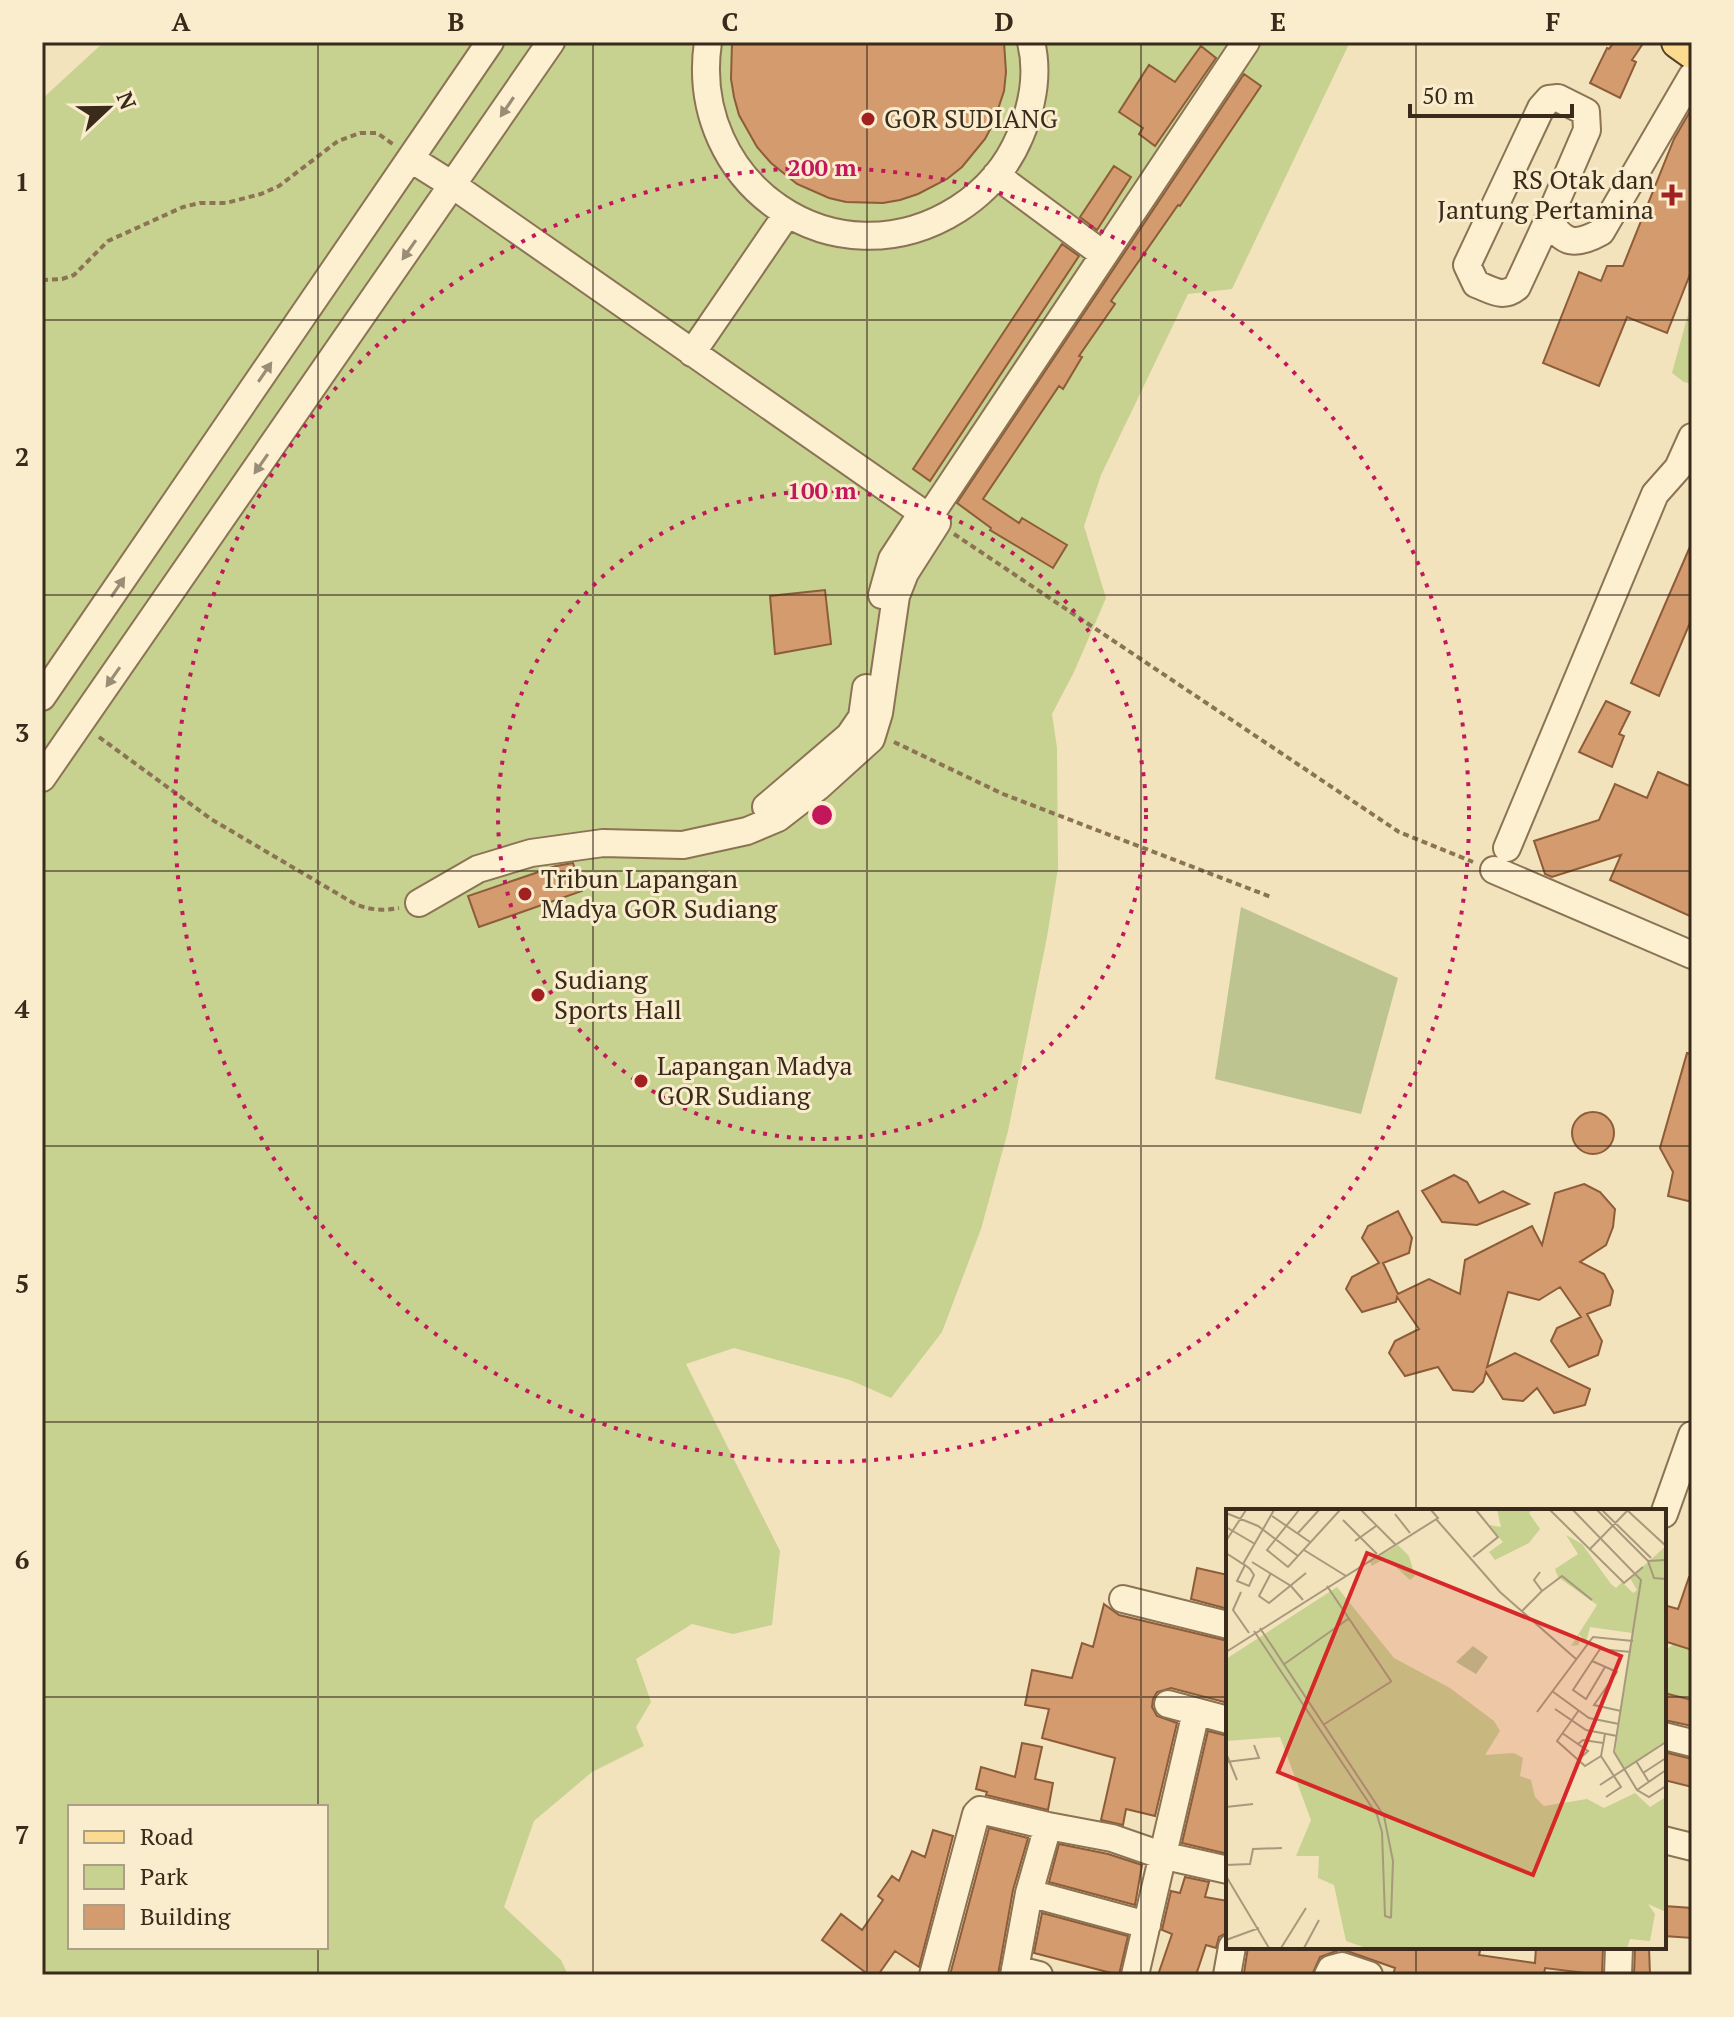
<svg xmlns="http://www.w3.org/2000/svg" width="1734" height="2017" viewBox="0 0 1734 2017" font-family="'PT Serif',serif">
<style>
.green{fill:#c7d190;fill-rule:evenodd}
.cemetery{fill:#bdc490}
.building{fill:#d49b6f;stroke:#8d5c38;stroke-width:2}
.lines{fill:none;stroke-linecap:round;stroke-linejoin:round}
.minor-casing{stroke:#8b7354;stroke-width:30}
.major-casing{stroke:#584029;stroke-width:36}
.path{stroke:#8b7354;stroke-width:4;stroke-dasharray:6 4;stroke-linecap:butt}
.minor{stroke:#fcf0d1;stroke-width:26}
.major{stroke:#fadb90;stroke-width:32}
.oneway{fill:#9a8d76}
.grid{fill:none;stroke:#392a1b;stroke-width:2;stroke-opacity:0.55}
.ring{fill:none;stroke:#c2185b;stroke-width:4;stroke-dasharray:4 8}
.poi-dot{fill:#a0211f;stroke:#f9edcd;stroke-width:3}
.labels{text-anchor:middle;stroke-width:6;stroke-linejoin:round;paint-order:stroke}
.poi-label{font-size:26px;fill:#392a1b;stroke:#f9edcd;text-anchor:start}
.inset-road{fill:none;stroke:#a8997c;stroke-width:2}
.view{fill:#d62828;fill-opacity:0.15;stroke:#d62828;stroke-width:4}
.inset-edge{fill:none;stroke:#392a1b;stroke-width:4}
.centre{fill:#c2185b;stroke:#f9edcd;stroke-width:4}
.ring-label{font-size:24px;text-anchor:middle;font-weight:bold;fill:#c2185b;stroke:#f9edcd;stroke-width:6;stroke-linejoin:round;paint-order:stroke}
.neatline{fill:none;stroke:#392a1b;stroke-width:3}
.grid-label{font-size:26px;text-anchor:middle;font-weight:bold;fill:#392a1b}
</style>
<rect width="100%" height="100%" fill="#f2e3bd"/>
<!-- green -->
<path class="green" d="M104 42H1350L1232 289 1188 294 1101 475 1084 526 1106 598 1074 672 1052 714 1057 748 1058 868 1047 937 1008 1131 981 1229 942 1332 891 1398 850 1380 734 1348 686 1364 780 1551 772 1625 733 1634 692 1624 636 1659 651 1702 636 1727 644 1746 592 1772 534 1821 504 1907 561 1960 568 1975H42V99ZM70 1807H326V1947H70Z
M1692 300V384L1684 382 1672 373Z
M1674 1644 1692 1650V1700L1664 1693V1660L1667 1649Z"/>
<!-- cemetery -->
<path class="cemetery" d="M1241 907 1398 978 1361 1114 1215 1079Z"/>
<!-- building -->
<path class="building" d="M732 42H1004L1006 72 1004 91 993 124 985 139 962 167 947 179 918 194 900 200 883 203 846 202 829 198 797 184 771 163 757 147 739 115 734 97 731 79Z
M1614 42H1644L1632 60 1636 62 1620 98 1590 83 1607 48 1609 49Z
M1201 46 1216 58 1155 146 1139 134 1143 128 1119 112 1149 65 1175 82Z
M1244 74 1261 86 1180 206 1178 205 1111 301 1115 304 1079 356 1082 357 1063 389 1059 386 983 499 1019 523 1022 518 1067 545 1053 568 990 530 991 528 957 503Z
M1692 108V269L1667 333 1627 317 1599 386 1543 363 1579 272 1601 281 1607 266H1623L1674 139Z
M1114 166 1131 177 1097 230 1080 217Z
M1062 244 1079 256 930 481 913 469Z
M1692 542V618L1659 696 1631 683Z
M825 590 831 644 775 654 770 596Z
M1606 701 1630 712 1619 734 1624 736 1612 767 1579 752Z
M1658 772 1692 787V917L1610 880 1621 855 1552 877 1545 874 1534 841 1599 820 1615 784 1647 798Z
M573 863 582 891 479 927 468 896 556 866Z
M1687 1053 1692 1054V1202L1668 1196 1673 1172 1660 1148Z
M1572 1133a21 21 0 1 1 42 0a21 21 0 1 1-42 0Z
M1454 1175 1467 1182 1479 1203 1503 1191 1529 1204 1477 1225 1442 1222 1422 1191Z
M1584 1184 1600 1192 1615 1209 1613 1227 1606 1245 1580 1262 1604 1274 1613 1291 1610 1305 1587 1314 1602 1341 1598 1355 1569 1367 1551 1341 1557 1328 1581 1317 1560 1287 1539 1300 1508 1292 1487 1367 1515 1353 1590 1389 1585 1405 1554 1413 1537 1388 1523 1401 1503 1399 1486 1372 1483 1382 1473 1392 1453 1390 1438 1367 1405 1376 1389 1353 1395 1341 1419 1329 1397 1297 1396 1302 1362 1312 1346 1289 1352 1277 1379 1263 1362 1238 1368 1226 1398 1211 1412 1238 1409 1253 1383 1263 1398 1294 1429 1279 1460 1294 1465 1260 1532 1226 1542 1245 1555 1193Z
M1197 1568 1228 1575V1609L1191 1599Z
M1689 1577 1692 1578V1650L1664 1641V1605L1678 1609Z
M1104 1604 1119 1615 1228 1641V1703L1171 1688 1157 1692 1153 1699 1152 1707 1157 1716 1177 1723 1155 1816 1126 1809 1123 1825 1101 1820 1115 1758 1042 1738 1049 1709 1025 1705 1032 1670 1072 1678 1082 1643 1093 1647Z
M1664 1693 1692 1700V1726L1664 1720Z
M1208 1731 1228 1736V1854L1182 1843Z
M1022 1743 1042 1747 1035 1779 1053 1783 1048 1810 986 1795 987 1792 976 1789 981 1767 1015 1777Z
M1664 1752 1692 1759V1787L1664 1780Z
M989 1828 1028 1838 1013 1890 998 1975H950Z
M933 1830 953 1836 919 1967 895 1951 878 1975H869L822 1940 841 1914 862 1930 883 1900 878 1896 892 1876 899 1881 912 1851 925 1857Z
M1059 1844 1108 1854 1142 1865 1135 1905 1049 1882Z
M1185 1877 1209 1882 1205 1897 1228 1901V1932L1219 1937 1216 1948 1206 1945 1196 1975H1158L1172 1934 1162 1930 1171 1891 1180 1893Z
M1664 1906 1692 1908V1938L1664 1936Z
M1042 1913 1128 1936 1119 1975 1034 1953Z
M1248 1947H1481L1479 1955 1535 1963 1536 1947H1603L1602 1975 1545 1968 1544 1975H1393L1395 1968 1347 1951 1339 1950 1320 1957 1312 1975H1253L1244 1973Z
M1635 1947H1649L1650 1975H1634Z"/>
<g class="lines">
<!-- minor casing -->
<g class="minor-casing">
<path id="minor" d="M708 42C687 184 835 287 958 209 986 191 1007 167 1020 136 1032 107 1039 74 1031 42
M411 159 454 186 937 523 905 573 896 596 879 713 871 739 818 787 778 818 747 831 683 845 603 843 531 853 478 869 419 903
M996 175 1104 255
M1549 218 1517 287C1503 299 1492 290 1476 284L1467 265 1541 108 1549 99 1558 98 1586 112 1587 130 1549 218C1562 245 1576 246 1601 232L1692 76
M692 353 787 214
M929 517 1246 42
M882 595 892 559 922 513
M42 697 490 42
M42 778 551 42
M766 807 849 736 862 717 866 688
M1507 848 1655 494 1678 468 1692 437
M1494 870 1692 955
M1664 1514 1692 1435
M1123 1599 1228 1625
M1168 1704 1228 1720
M1664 1736 1692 1743
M1664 1840 1692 1847
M1029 1893 1147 1925
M1015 1969 1039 1975
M933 1975 976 1814 980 1810 1048 1826 1112 1838 1161 1855 1228 1870
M1014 1975 1029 1893 1048 1826
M1135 1975 1196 1712
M1227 1975 1232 1947
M1328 1975 1331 1969 1342 1966 1369 1975
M1618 1975 1619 1947"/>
</g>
<!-- major casing -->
<g class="major-casing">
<path id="major" d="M1678 42 1692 52"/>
</g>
<!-- path -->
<path class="path" d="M42 280 62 279 74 275 108 241 183 207 200 203H226L261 194 279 186 338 141 360 133H377L394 145
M954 534 1399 832 1473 862
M99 737 211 819 355 904C369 910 384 911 399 908
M894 742 1003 794 1271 897"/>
<!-- minor -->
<use href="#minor" class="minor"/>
<!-- major -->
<use href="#major" class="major"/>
</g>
<!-- one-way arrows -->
<defs><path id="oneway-solid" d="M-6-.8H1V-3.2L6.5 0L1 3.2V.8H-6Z" transform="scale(2)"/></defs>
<g class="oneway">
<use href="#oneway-solid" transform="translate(507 107) rotate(124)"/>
<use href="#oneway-solid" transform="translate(409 250) rotate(125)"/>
<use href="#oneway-solid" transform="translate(265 372) rotate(-56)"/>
<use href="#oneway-solid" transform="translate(261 464) rotate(125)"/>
<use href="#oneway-solid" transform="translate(118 587) rotate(-56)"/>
<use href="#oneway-solid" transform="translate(113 677) rotate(125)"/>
</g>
<!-- grid -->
<path class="grid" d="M318 42V1807M593 42V1975M867 42V1975M1141 42V1975M1416 42V1511M42 320H1692M42 595H1692M42 871H1692M42 1146H1692M42 1422H1692M42 1697H1228M1664 1697H1692M318 1947V1975M1416 1947V1975"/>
<!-- distance rings -->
<g class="ring">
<circle cx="822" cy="815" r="324"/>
<circle cx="822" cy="815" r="647"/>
</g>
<!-- markers -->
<g class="poi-dot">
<circle cx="868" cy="119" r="8"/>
<path d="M1668 183h8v8h8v8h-8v8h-8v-8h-8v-8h8z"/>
<circle cx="525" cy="894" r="8"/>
<circle cx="538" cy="995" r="8"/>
<circle cx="641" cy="1081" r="8"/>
</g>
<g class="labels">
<!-- poi labels -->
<g class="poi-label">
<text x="884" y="128">GOR SUDIANG</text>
<text x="1654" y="189" text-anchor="end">RS Otak dan<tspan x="1654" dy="30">Jantung Pertamina</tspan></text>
<text x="541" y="888">Tribun Lapangan<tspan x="541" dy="30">Madya GOR Sudiang</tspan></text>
<text x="554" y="989">Sudiang<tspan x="554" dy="30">Sports Hall</tspan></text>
<text x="657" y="1075">Lapangan Madya<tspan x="657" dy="30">GOR Sudiang</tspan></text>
</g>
</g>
<!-- overview -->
<g transform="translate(1226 1509)">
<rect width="440" height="440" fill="#f2e3bd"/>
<path d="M271 1H307L303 4 314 20 303 34 269 51 263 43 277 33 263 16 275 18ZM340 26 356 35 385 75 390 79 396 73 407 84 411 81 404 69 440 37V233L399 260 389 245 406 124 364 118 360 133 353 125V136L345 137 371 96 332 68 329 60 352 45ZM172 36 183 47 189 67 184 71 160 49 146 57 144 53ZM111 78 168 149 224 179 268 212 274 222 259 246 288 244 297 249 294 267 305 271 309 288 318 297 361 290 378 299 409 284 424 298 440 288V403L422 395 429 405 424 432 404 430 401 439H140L120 432 108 376 92 369 93 347H70L85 311 54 228 0 232V150Z" fill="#c7d190"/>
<path d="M247 137 262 148 250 165 230 153Z" fill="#bdc490"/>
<path class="inset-road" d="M73 1 41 41 62 58 114 1M135 1 170 36M324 1 398 74 417 58M347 1 415 71 388 243 411 281 423 288 440 277M371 1 422 52M376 1 425 49M402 2 440 37M0 4 32 17 72 47M169 5 184 24M46 7 84 33M210 10 274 83 350 150M117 11 151 45M0 18 29 35M72 24 93 1M0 32 20 1M129 32 150 17M78 41 120 67M363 41 402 1M0 44 17 55 48 1M247 48 272 28 250 1M440 51 422 52 428 69 440 70M26 53 65 77 77 91M17 55 19 56 24 60 28 66 23 77 11 72 19 56M45 64 33 87 43 94 80 64M101 77 165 172M316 82 336 67 366 91M15 83 7 101 23 124M296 102 316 82 308 71 314 63M34 119 158 307 167 352 165 409M28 122 151 306 156 323 159 407 165 409M0 143 212 9 205 1M366 152 391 163 368 196 395 202M57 156 122 110M379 158 360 190 347 181 374 140 405 143M326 182 363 209 393 215M329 200 360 221 391 227M353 201 331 232 359 257 375 247M311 203 367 128 407 132M97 216 166 172M336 224 362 242 353 250M379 225 375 247 395 278 380 288M352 235 357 231 377 234M0 244 11 271M410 252 423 273M0 253 33 249 28 236M417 264 440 249M374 276 440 233M411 281 440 261M0 298 27 295M0 356 24 355 27 340 56 339M0 367 43 439M0 431 33 419M55 439 80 399M78 439 93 411"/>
<path class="view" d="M141 44 395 147 307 366 52 263Z"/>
<rect width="440" height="440" class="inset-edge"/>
</g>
<circle cx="822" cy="815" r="12" class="centre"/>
<g class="ring-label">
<text x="822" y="176">200 m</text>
<text x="822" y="499">100 m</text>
</g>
<!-- border -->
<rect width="1734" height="2017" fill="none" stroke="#f9edcd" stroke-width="88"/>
<!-- legend -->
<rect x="68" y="1805" width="260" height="144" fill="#f9edcd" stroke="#ac9f86" stroke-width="2"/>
<rect x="84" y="1831" width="40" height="12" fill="#fadb90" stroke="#ac9f86" stroke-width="2"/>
<text x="140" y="1845" font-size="24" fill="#392a1b">Road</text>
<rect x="84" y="1865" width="40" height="24" fill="#c7d190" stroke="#ac9f86" stroke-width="2"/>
<text x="140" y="1885" font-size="24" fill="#392a1b">Park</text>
<rect x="84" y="1905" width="40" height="24" fill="#d49b6f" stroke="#ac9f86" stroke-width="2"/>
<text x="140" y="1925" font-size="24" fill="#392a1b">Building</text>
<!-- north arrow -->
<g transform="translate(108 108) rotate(68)" stroke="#f9edcd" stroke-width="6" paint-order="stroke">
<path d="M0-6L14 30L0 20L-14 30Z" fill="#392a1b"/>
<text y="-12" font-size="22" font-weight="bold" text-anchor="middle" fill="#392a1b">N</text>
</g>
<!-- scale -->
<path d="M1410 104v12h162v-12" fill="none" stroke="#392a1b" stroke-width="4"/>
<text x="1422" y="104" font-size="24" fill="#392a1b" stroke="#f9edcd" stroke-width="6" paint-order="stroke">50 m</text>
<rect x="44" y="44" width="1646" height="1929" class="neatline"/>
<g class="grid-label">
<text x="181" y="31">A</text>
<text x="456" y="31">B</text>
<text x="730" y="31">C</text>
<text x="1004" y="31">D</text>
<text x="1278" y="31">E</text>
<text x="1553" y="31">F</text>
<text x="22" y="191">1</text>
<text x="22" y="466">2</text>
<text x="22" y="742">3</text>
<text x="22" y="1018">4</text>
<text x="22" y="1293">5</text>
<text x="22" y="1569">6</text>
<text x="22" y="1844">7</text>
</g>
</svg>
